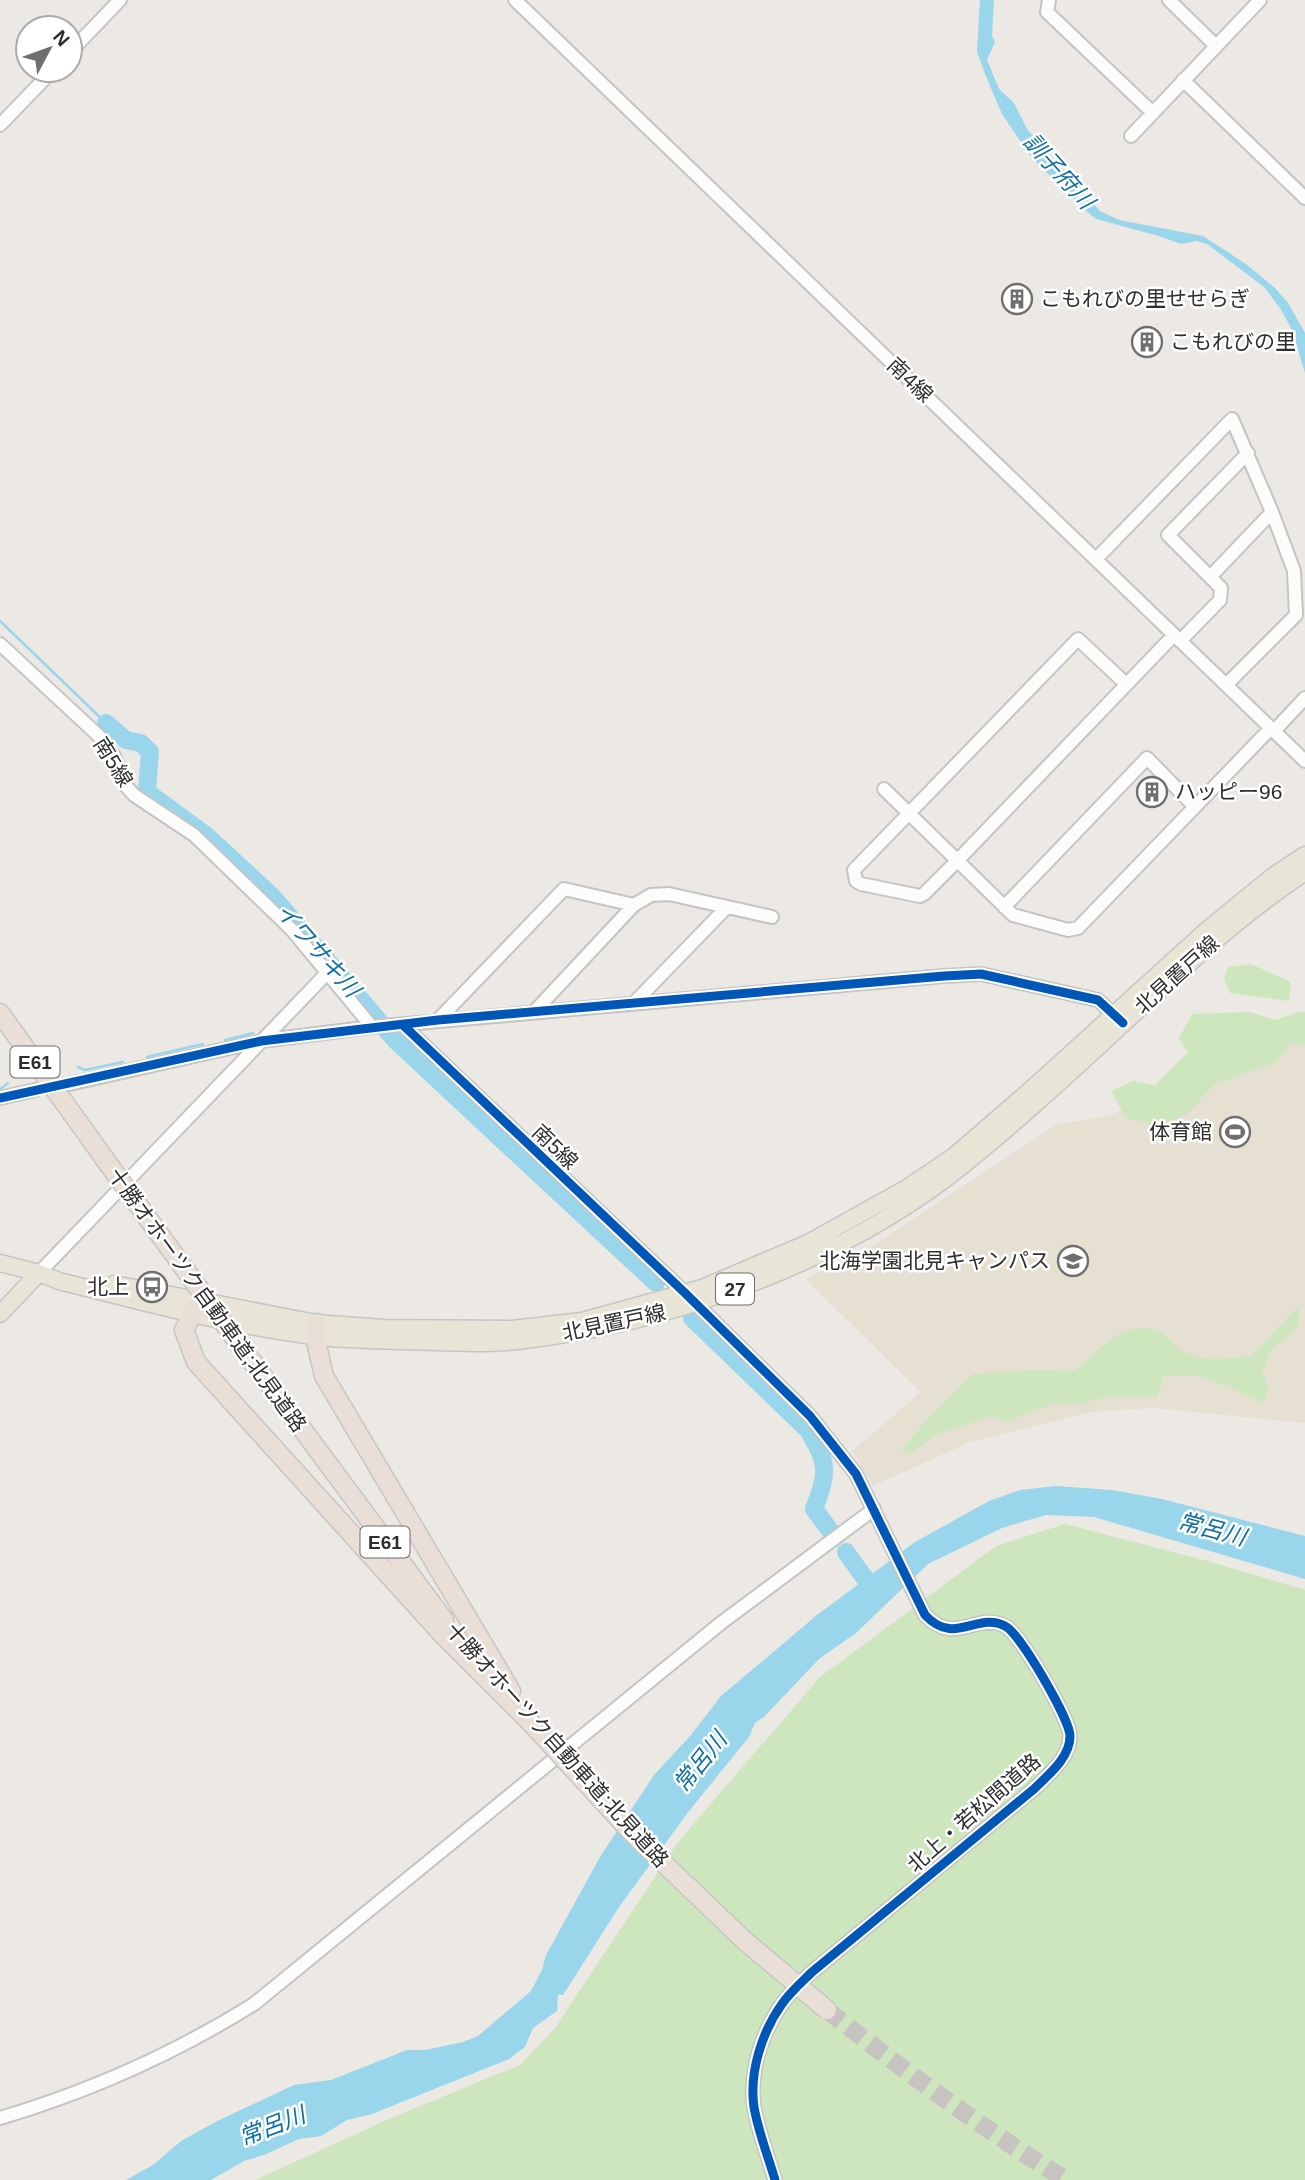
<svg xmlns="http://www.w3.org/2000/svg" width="1305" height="2180" viewBox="0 0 1305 2180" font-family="Helvetica,'Noto Sans JP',sans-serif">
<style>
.education{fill:#e6e0d3}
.green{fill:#cee6be}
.water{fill:#99d6ec}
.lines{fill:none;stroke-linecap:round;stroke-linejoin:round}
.stream{stroke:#99d6ec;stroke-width:2.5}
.river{stroke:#99d6ec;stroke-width:18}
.highway-tunnel{stroke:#c6c3c0;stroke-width:18;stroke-dasharray:18 9;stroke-linecap:butt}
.minor-casing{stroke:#c5c4c5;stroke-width:16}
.major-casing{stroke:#c6c5c4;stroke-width:19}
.highway-casing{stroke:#c6c5c4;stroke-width:21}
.minor{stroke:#fcfcfb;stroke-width:12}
.major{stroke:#e8e4d6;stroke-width:16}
.highway{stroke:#eadfd6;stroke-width:18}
.highway-bridge-casing{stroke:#c6c5c4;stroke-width:21;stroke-linecap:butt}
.highway-bridge{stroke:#eadfd6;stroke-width:18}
.cycleway-casing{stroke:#fff;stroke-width:13}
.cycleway{stroke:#0057b8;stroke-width:9}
.labels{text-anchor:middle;stroke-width:5;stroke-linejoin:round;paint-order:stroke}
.shield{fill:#fff;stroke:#6d6d6d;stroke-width:2}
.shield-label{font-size:19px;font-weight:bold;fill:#2e2e2e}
.poi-label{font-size:21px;fill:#2e2e2e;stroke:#fff;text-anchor:start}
.street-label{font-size:21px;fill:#2e2e2e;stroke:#fff}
.water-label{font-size:23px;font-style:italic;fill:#0d6fa3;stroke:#fff}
</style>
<rect width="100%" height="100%" fill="#ece8e4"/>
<!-- education -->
<path class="education" d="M1291 1034 1305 1037V1423L1153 1408 1092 1412 970 1442 873 1486 852 1451 921 1392 805 1279 879 1242 1056 1125 1110 1115 1246 1060Z"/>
<!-- green -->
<path class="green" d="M1251 964 1291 982 1289 1001 1230 993 1224 979 1228 967Z
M1301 1011 1305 1012V1045L1292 1042 1275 1063 1215 1084 1186 1115 1177 1118 1160 1137 1147 1122 1126 1119 1111 1091 1133 1081 1155 1085 1188 1052 1179 1038 1192 1014 1250 1012 1275 1020Z
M1298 1307C1302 1333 1288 1332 1274 1348 1268 1355 1265 1364 1262 1373L1269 1389 1262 1403 1227 1386 1197 1376 1164 1375 1157 1397H1107L1084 1403 1050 1405 1006 1422 991 1416 938 1434 911 1453 901 1451 926 1421 973 1374 1034 1370 1075 1371C1100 1349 1126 1316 1162 1333 1170 1337 1175 1347 1182 1351 1203 1363 1229 1358 1251 1356Z
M1065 1524 1208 1561 1305 1590V2180H255L391 2118 520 2065 555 2028 678 1842 820 1677 996 1546Z"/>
<!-- water -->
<path class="water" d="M980 0H994L992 36 995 42 987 60 999 89 1014 103 1027 129 1100 211 1119 220 1203 236 1246 264 1275 288 1288 303 1305 333V373L1292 330 1280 308 1264 287 1207 244 1197 241 1181 244 1159 236 1096 219 1085 210 1041 167 1029 154 1002 114 985 74 977 51Z
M1056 1486 1112 1490 1162 1499 1305 1536V1579L1094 1517 1046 1515 1002 1528 928 1564 856 1633 819 1659 764 1717 755 1723 749 1737 689 1811 619 1907 563 1995H558L557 2011 533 2028 525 2047 509 2059 372 2114 347 2120 321 2136 299 2139 264 2155 244 2161 211 2180H126L153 2165 181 2141 221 2119 294 2085 331 2080 407 2050H425L463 2042 478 2036 531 1991 542 1970 546 1955 600 1857 654 1775 691 1735 721 1696 817 1615 915 1542 989 1501 1020 1490Z"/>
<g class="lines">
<!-- stream -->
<path class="stream" d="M0 621 106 723
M225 1040 253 1033
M147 1057 203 1044
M78 1067 85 1070 123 1062
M0 1089 8 1083"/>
<!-- river -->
<path class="river" d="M106 723 126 740 141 743 150 752 147 792 207 836 273 897 396 1041 656 1283
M692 1318 808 1430C829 1464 828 1472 814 1509L829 1529
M846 1552 876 1594"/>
<!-- highway-tunnel -->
<path class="highway-tunnel" d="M827 2010C904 2071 982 2128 1066 2180"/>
<!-- minor casing -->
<g class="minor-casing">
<path id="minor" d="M515 0 1305 761
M1049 0 1047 12 1153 113
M1169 0 1216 46
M70 52 120 0
M1183 80 1305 198
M0 125 53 70
M1131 136 1260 0
M1096 559 1232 419 1272 512 1294 571 1296 615 1226 685
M1211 576 1272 512
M1180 641 1220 600 1221 588 1168 535 1248 453
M0 644 100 737 114 756 126 786 134 795 194 835 292 930 372 1027
M1126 684 1078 639 854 870 856 881 861 884 920 896 924 894 957 861 1174 635
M1274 731 1305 698
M884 789 1013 915 1068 930 1078 928 1271 728
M634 905 651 895 669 894 772 917
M1004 907 1147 758 1194 806
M634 1003 726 908
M438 1020 564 889 634 905 533 1013
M403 1025 685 1293 810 1416 856 1474 925 1615C955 1647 977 1611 1005 1626 1020 1633 1070 1720 1070 1736 1070 1758 1048 1775 1034 1789L812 1972C802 1982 790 1992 782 2004 762 2032 749 2072 754 2107 758 2131 768 2156 775 2180
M69 1084 261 1041 372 1027 944 976 981 974 1098 1000 1120 1021
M0 1098 35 1090
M39 1273 328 972
M0 2118C88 2092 177 2052 254 2004L721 1623 874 1509"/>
</g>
<!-- major casing -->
<g class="major-casing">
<path id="major" d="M0 1263 39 1273 59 1281C143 1302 227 1325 313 1336 343 1340 375 1340 405 1341 442 1342 481 1345 517 1341 670 1324 843 1262 963 1165 1033 1109 1097 1047 1163 987 1208 946 1254 906 1305 872
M114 1284 316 1323 383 1328 512 1329 582 1321 702 1288 808 1243 907 1188 953 1157 1035 1086 1207 930 1273 876 1305 855
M0 1314 39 1273"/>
</g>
<!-- highway casing -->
<g class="highway-casing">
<path id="highway" d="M0 1013 104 1158
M199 1301 184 1330 196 1362 442 1634 532 1724
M316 1323 315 1337 324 1376 511 1691
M245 1352 444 1620"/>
</g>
<!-- minor -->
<use href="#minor" class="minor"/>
<!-- major -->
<use href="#major" class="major"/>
<!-- highway -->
<use href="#highway" class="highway"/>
<!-- highway-bridge casing -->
<g class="highway-bridge-casing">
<path id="highway-bridge" d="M104 1158 245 1352
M532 1724 632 1833 745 1941 827 2010"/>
</g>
<!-- highway-bridge -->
<use href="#highway-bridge" class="highway-bridge"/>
<!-- cycleway casing -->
<g class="cycleway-casing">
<path id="cycleway" d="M403 1025 685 1293 810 1416 856 1474 925 1615C955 1647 977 1611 1005 1626 1020 1633 1070 1720 1070 1736 1070 1758 1048 1775 1034 1789L812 1972C802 1982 790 1992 782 2004 762 2032 749 2072 754 2107 758 2131 768 2156 775 2180
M0 1098 261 1041 438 1020 944 976 981 974 1098 1000 1123 1023"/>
</g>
<!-- cycleway -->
<use href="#cycleway" class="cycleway"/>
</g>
<!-- icons -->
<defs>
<g id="building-ring" transform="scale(1.575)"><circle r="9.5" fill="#fff" stroke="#706f6e" stroke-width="1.5"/><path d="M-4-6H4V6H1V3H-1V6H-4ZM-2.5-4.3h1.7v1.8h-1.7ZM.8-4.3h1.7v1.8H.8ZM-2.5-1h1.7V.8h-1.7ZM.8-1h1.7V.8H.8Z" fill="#706f6e"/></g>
<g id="stadium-ring" transform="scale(1.575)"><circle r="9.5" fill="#fff" stroke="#706f6e" stroke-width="1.5"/><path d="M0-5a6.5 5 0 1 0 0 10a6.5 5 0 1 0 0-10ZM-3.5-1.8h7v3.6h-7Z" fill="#706f6e"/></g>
<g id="university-ring" transform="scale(1.575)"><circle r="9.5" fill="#fff" stroke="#706f6e" stroke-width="1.5"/><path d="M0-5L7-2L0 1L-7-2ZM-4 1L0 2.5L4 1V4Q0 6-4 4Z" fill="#706f6e"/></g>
<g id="bus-ring" transform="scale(1.575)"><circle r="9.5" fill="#fff" stroke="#706f6e" stroke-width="1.5"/><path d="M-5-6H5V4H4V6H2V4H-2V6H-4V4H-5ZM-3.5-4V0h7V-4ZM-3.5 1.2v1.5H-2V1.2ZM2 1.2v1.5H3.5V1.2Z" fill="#706f6e"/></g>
</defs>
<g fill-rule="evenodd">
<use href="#building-ring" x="1017" y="299"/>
<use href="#building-ring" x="1147" y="342"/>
<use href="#building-ring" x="1152" y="792"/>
<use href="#stadium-ring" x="1235" y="1132"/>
<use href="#university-ring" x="1073" y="1261"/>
<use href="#bus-ring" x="152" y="1287"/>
</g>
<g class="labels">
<!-- shield labels -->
<g class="shield">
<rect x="10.5" y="1046.5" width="49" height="31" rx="5"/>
<rect x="716" y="1273.5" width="38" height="31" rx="5"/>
<rect x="360.5" y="1526.5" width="49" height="31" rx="5"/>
</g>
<g class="shield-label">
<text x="35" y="1069">E61</text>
<text x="735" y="1296">27</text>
<text x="385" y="1549">E61</text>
</g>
<!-- poi labels -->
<g class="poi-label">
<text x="1040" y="306">こもれびの里せせらぎ</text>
<text x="1170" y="349">こもれびの里</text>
<text x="1175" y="799">ハッピー96</text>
<text x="1212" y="1139" text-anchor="end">体育館</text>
<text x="1050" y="1268" text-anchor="end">北海学園北見キャンパス</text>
<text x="129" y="1294" text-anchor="end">北上</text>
</g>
<!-- street labels -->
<g class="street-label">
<text transform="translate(910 380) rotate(44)" y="7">南4線</text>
<text transform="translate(113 762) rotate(58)" y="7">南5線</text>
<text transform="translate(1177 975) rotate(-42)" y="7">北見置戸線</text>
<text transform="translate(555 1147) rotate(44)" y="7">南5線</text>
<text transform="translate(207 1300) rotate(54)" y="7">十勝オホーツク自動車道;北見道路</text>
<text transform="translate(614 1323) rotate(-12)" y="7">北見置戸線</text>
<text transform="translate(557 1745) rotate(48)" y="7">十勝オホーツク自動車道;北見道路</text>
<text transform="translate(974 1813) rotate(-41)" y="7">北上・若松間道路</text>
</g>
<!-- water labels -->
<g class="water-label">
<text transform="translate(1059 171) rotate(48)" y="8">訓子府川</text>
<text transform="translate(318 950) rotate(49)" y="8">イワサキ川</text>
<text transform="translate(1212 1529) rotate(15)" y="8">常呂川</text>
<text transform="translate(700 1762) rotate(-51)" y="8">常呂川</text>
<text transform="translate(272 2126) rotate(-21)" y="8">常呂川</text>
</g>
</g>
<!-- north arrow -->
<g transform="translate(49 49) rotate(49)"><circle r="33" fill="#ffffff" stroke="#ababab" stroke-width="2"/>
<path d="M0-5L12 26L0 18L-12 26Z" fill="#706f6e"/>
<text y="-10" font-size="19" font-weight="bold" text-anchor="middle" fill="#2e2e2e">N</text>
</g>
</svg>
